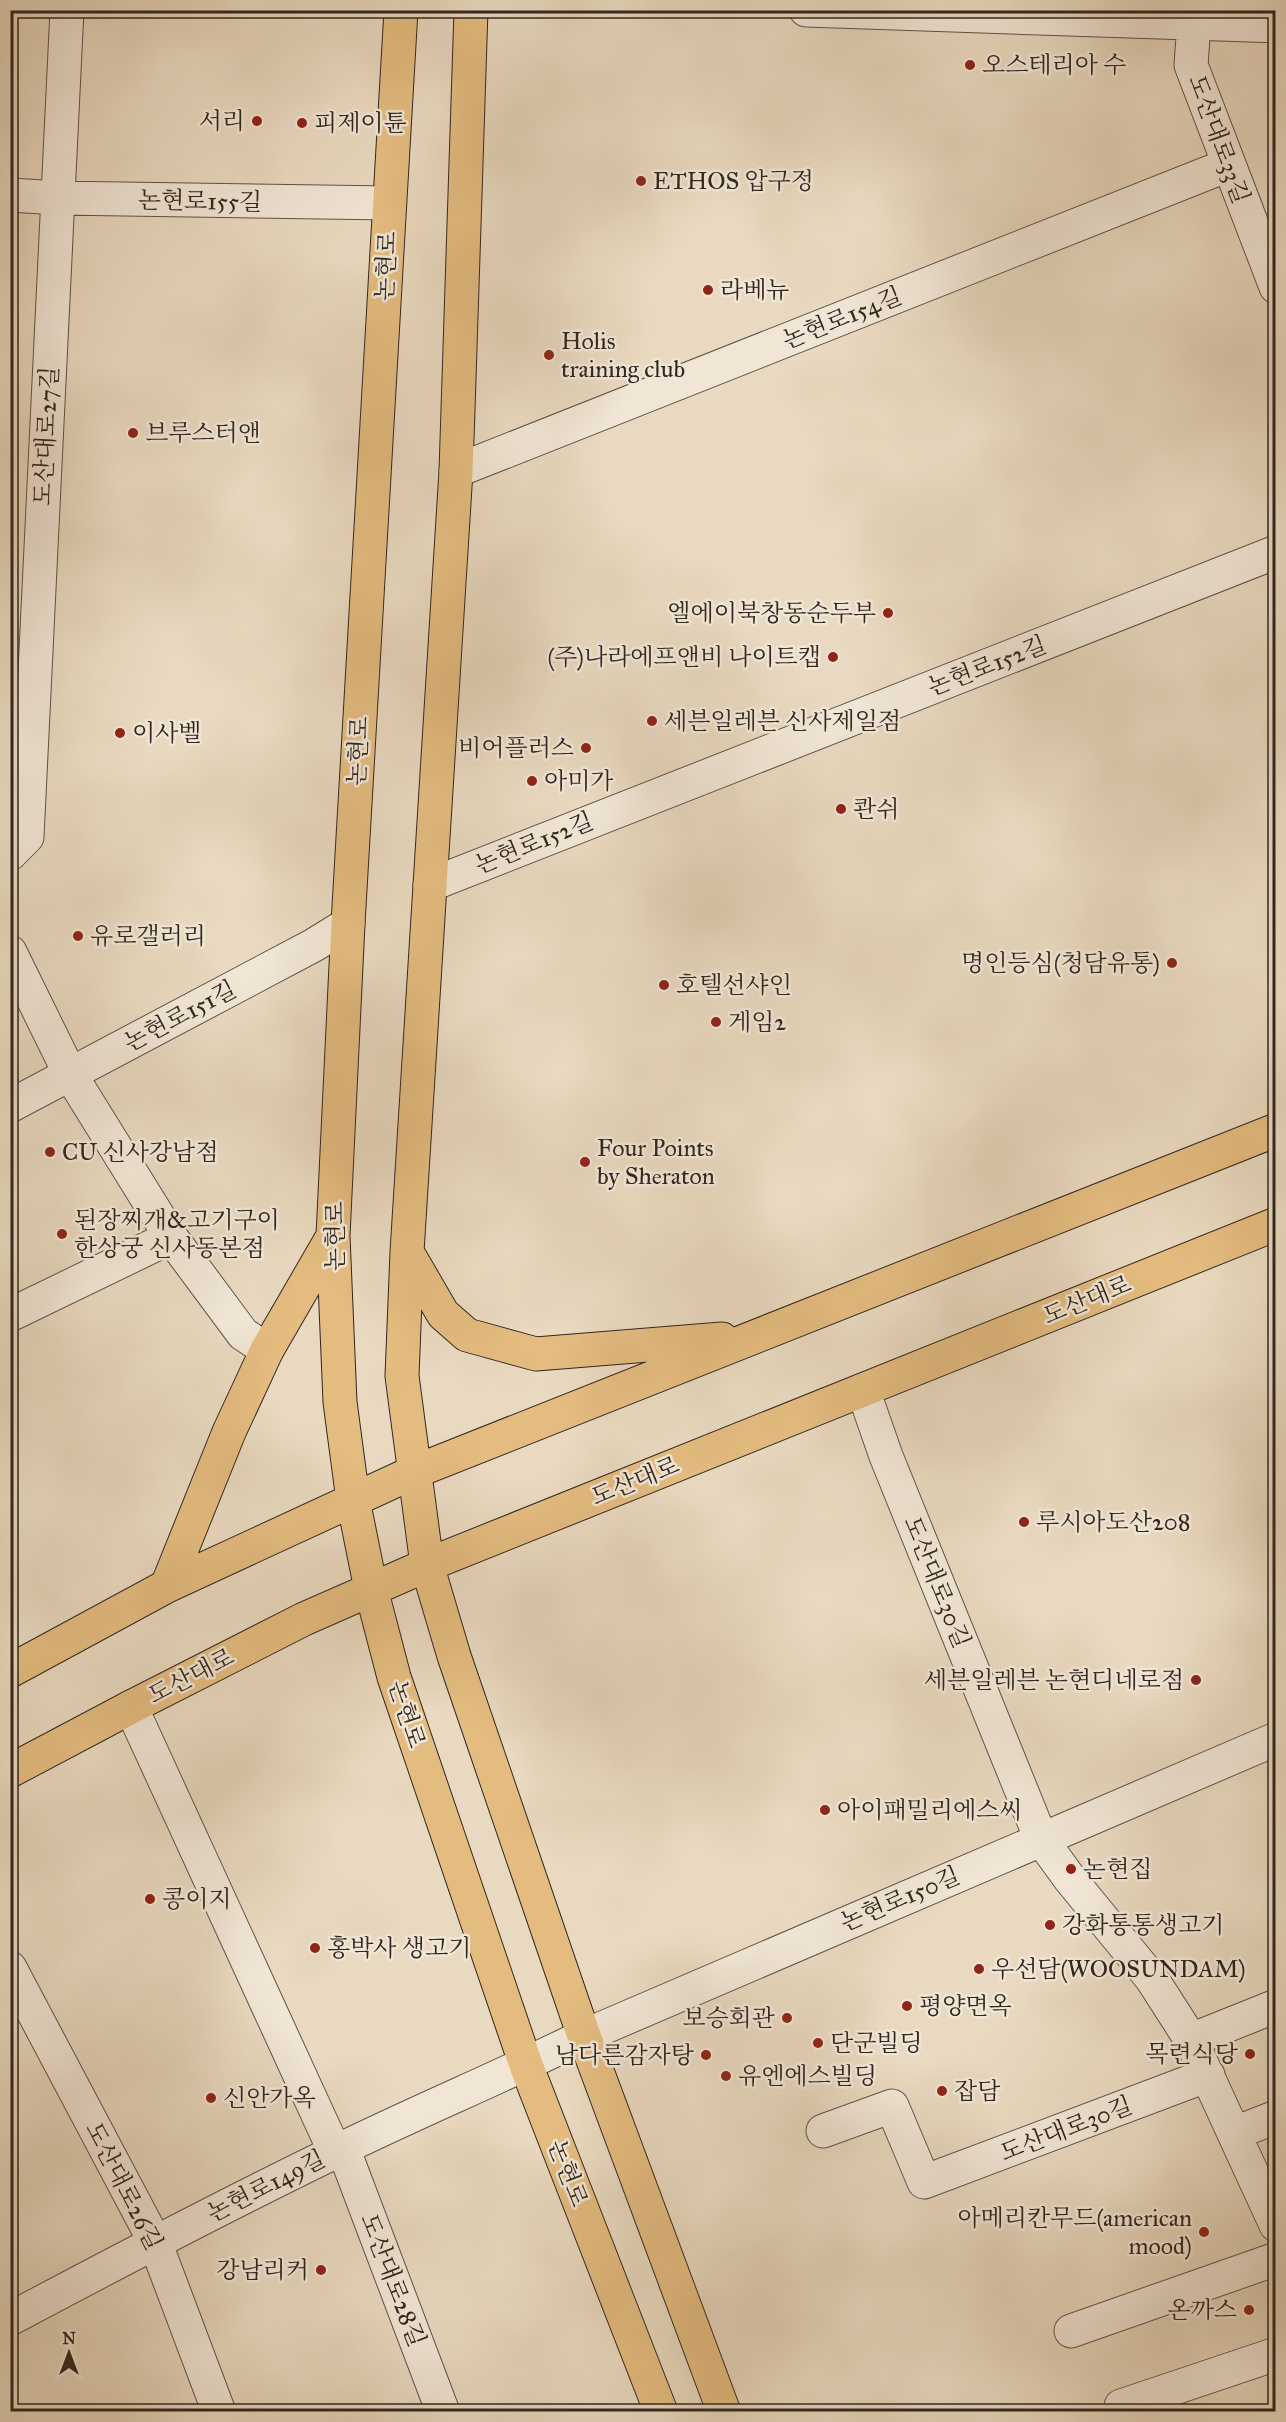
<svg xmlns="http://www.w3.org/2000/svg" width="1286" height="2422" viewBox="0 0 1286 2422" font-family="'IM FELL Great Primer','Noto Serif KR',serif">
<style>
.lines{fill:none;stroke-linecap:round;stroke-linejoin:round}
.minor-casing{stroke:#5e5447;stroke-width:35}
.major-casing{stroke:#30271f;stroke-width:35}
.minor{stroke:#f1e6d6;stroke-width:33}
.major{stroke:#e4bc80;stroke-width:33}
.poi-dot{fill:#8f2418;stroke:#f1e6d6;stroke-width:2}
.labels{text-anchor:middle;stroke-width:5;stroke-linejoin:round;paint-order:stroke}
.poi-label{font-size:24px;fill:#30271f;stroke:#f1e6d6;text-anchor:start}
.street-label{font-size:24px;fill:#30271f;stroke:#f1e6d6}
</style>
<rect width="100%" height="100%" fill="#e9d9c0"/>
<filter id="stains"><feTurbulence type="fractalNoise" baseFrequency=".00333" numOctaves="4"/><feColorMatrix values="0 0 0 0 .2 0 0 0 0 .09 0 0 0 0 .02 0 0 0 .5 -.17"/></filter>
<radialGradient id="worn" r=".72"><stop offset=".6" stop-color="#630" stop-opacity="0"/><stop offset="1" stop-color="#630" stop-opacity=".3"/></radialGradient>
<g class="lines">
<!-- minor casing -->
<g class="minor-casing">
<path id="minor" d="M806 10 1276 26
M1194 23 1191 65 1276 287
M10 195 58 198 389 203
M456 471 1228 165
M10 854 27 837 67 10
M430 885 1276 552
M10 952 70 1074 171 1237 243 1334 267 1350
M10 1106 314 945 348 924
M10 1315 171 1237
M863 1390 886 1456 1041 1839 1070 1879 1152 1979 1191 2040 1276 2225
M131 1707 335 2152
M10 1968 155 2242 219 2412
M1191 2040 1276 2006
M823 2131 892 2106 924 2182 1208 2075
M1235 2133 1276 2117
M343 2148 443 2412
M10 2319C117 2262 224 2206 333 2153 416 2112 501 2077 584 2036L1276 1739
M1071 2331 1276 2259
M1123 2412 1121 2406 1276 2354"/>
</g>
<!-- major casing -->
<g class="major-casing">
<path id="major" d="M401 10 348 924 333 1236 340 1402 353 1500 371 1589 394 1677 526 2065 661 2412
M471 10 456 471 407 1252 402 1376 427 1565 454 1656 584 2036 724 2412
M407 1252 443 1314 467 1335 536 1354 722 1339
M167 1586 229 1432 267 1350 333 1236
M10 1671 167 1586 414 1472 1276 1130
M10 1771 131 1707 304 1619 427 1565 1276 1224"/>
</g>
<!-- minor -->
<use href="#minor" class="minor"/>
<!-- major -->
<use href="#major" class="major"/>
</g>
<!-- markers -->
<g class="poi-dot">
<circle cx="970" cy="65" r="6"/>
<circle cx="257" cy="121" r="6"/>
<circle cx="302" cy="123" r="6"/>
<circle cx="641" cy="181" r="6"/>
<circle cx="708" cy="290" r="6"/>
<circle cx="549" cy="355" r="6"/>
<circle cx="133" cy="433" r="6"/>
<circle cx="888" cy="613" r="6"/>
<circle cx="833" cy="657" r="6"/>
<circle cx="652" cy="721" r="6"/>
<circle cx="120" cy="733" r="6"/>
<circle cx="586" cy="748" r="6"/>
<circle cx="532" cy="781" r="6"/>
<circle cx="841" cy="809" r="6"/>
<circle cx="78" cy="936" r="6"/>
<circle cx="1172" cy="963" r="6"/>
<circle cx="664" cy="985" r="6"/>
<circle cx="716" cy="1022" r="6"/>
<circle cx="50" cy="1152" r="6"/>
<circle cx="585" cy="1162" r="6"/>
<circle cx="62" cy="1234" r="6"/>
<circle cx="1024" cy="1522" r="6"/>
<circle cx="1196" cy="1680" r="6"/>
<circle cx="825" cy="1810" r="6"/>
<circle cx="1071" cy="1869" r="6"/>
<circle cx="150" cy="1899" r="6"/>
<circle cx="1050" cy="1925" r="6"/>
<circle cx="315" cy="1948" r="6"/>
<circle cx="979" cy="1969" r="6"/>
<circle cx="907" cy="2006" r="6"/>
<circle cx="787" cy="2018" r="6"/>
<circle cx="818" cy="2043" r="6"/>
<circle cx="1250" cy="2054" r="6"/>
<circle cx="706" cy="2055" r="6"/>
<circle cx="726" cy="2076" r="6"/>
<circle cx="942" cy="2091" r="6"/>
<circle cx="211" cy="2098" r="6"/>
<circle cx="1204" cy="2232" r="6"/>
<circle cx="321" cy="2270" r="6"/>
<circle cx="1249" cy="2310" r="6"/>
</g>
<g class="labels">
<!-- poi labels -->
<g class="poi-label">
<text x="982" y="73">오스테리아 수</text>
<text x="245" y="129" text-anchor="end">서리</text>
<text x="314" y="131">피제이튠</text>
<text x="653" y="189">ETHOS 압구정</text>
<text x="720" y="298">라베뉴</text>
<text x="561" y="349">Holis<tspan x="561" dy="28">training club</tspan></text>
<text x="145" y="441">브루스터앤</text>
<text x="876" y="621" text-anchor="end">엘에이북창동순두부</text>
<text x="821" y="665" text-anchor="end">(주)나라에프앤비 나이트캡</text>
<text x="664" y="729">세븐일레븐 신사제일점</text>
<text x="132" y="741">이사벨</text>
<text x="574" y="756" text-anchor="end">비어플러스</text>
<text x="544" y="789">아미가</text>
<text x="853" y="817">콴쉬</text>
<text x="90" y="944">유로갤러리</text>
<text x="1160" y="971" text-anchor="end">명인등심(청담유통)</text>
<text x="676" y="993">호텔선샤인</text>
<text x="728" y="1030">게임2</text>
<text x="597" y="1156">Four Points<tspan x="597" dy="28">by Sheraton</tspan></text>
<text x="62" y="1160">CU 신사강남점</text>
<text x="74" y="1228">된장찌개&amp;고기구이<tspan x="74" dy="28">한상궁 신사동본점</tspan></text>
<text x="1036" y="1530">루시아도산208</text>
<text x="1184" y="1688" text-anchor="end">세븐일레븐 논현디네로점</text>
<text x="837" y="1818">아이패밀리에스씨</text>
<text x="1083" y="1877">논현집</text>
<text x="162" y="1907">콩이지</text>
<text x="1062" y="1933">강화통통생고기</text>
<text x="327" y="1956">홍박사 생고기</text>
<text x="991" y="1977">우선담(WOOSUNDAM)</text>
<text x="919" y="2014">평양면옥</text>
<text x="775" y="2026" text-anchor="end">보승회관</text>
<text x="830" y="2051">단군빌딩</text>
<text x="1238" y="2062" text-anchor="end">목련식당</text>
<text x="694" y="2063" text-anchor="end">남다른감자탕</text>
<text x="738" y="2084">유엔에스빌딩</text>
<text x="954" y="2099">잡담</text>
<text x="223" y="2106">신안가옥</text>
<text x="1192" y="2226" text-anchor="end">아메리칸무드(american<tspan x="1192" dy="28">mood)</tspan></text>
<text x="309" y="2278" text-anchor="end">강남리커</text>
<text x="1237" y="2318" text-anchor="end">온까스</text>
</g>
<!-- street labels -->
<g class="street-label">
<text transform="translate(1219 139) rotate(70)" y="8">도산대로33길</text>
<text transform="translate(200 201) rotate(1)" y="8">논현로155길</text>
<text transform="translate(386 266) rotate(-87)" y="8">논현로</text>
<text transform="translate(842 318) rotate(-22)" y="8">논현로154길</text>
<text transform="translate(46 436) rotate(-87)" y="8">도산대로27길</text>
<text transform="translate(987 666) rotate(-21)" y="8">논현로152길</text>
<text transform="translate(358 751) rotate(-87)" y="8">논현로</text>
<text transform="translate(534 843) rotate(-22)" y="8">논현로152길</text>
<text transform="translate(180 1016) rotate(-28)" y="8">논현로151길</text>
<text transform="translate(335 1236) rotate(-90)" y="8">논현로</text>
<text transform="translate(1087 1300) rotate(-22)" y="8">도산대로</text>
<text transform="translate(635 1481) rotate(-22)" y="8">도산대로</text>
<text transform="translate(937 1582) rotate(68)" y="8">도산대로30길</text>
<text transform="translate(191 1676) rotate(-27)" y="8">도산대로</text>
<text transform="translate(407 1714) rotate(72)" y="8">논현로</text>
<text transform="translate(900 1899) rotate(-23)" y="8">논현로150길</text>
<text transform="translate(1066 2129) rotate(-21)" y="8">도산대로30길</text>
<text transform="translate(568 2173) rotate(69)" y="8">논현로</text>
<text transform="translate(124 2186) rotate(63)" y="8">도산대로26길</text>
<text transform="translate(266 2186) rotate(-27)" y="8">논현로149길</text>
<text transform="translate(393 2280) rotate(69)" y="8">도산대로28길</text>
</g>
</g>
<!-- margin -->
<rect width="1286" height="2422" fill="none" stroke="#e9d9c0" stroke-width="36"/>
<rect x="12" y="12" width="1262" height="2398" fill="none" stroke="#30271f" stroke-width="3"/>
<rect x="18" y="18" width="1250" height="2386" fill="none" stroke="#30271f" stroke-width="1.5"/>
<!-- north arrow -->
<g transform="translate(69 2353)" stroke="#f1e6d6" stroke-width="4.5" paint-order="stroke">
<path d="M0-4.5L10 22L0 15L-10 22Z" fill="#30271f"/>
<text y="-9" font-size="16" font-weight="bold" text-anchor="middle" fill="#30271f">N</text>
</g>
<rect width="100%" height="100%" filter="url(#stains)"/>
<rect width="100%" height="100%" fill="url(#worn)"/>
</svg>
